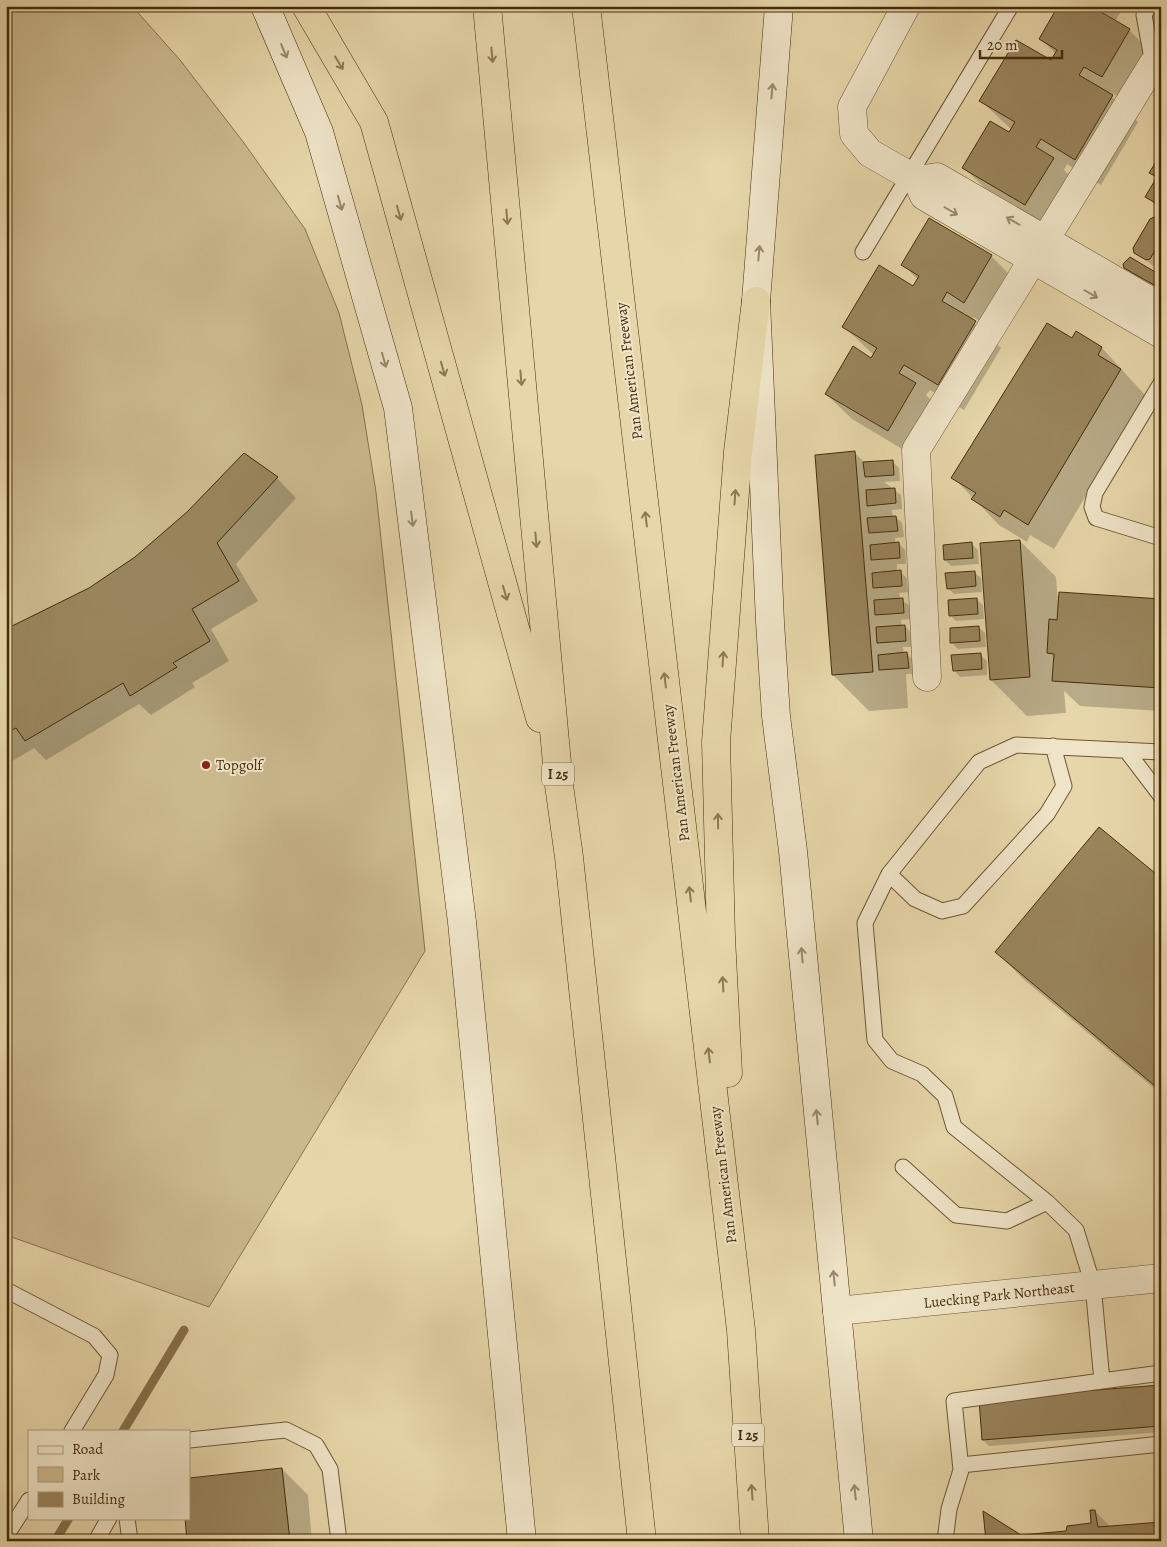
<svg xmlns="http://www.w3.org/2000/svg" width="1167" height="1547" viewBox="0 0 1167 1547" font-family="Alegreya,serif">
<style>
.green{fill:#cbb98e;stroke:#88734c}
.shadow{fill:#0003}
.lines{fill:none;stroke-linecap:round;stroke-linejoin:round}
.stream{stroke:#857049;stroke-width:9}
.building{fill:#99855d;stroke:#452d0b}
.service-casing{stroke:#6d5732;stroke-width:17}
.minor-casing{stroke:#6d5732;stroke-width:29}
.secondary-casing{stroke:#452d0b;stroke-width:29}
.motorway-casing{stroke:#452d0b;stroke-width:29}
.service{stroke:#efe4c7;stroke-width:15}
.minor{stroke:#efe4c7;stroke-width:28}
.secondary{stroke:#efe4c7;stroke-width:28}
.motorway{stroke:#e6d6a9;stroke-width:28}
.oneway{stroke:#9a8869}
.oneway2{stroke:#8d7952}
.poi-dot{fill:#8f2418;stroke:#efe4c7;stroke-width:2}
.labels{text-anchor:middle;stroke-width:4;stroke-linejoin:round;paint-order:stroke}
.shield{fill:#efe4c7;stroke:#786443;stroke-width:1}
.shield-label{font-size:14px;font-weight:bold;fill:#452d0b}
.street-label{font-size:15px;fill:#452d0b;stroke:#efe4c7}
.poi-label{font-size:15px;fill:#452d0b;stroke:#efe4c7;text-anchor:start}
</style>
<rect width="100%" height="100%" fill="#e6d6a9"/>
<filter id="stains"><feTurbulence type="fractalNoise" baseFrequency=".004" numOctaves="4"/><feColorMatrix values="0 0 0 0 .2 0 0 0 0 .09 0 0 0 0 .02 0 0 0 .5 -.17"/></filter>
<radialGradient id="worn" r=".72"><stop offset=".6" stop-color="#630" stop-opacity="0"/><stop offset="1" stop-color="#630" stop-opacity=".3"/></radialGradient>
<!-- green -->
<path class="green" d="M6 6H132L180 60 244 143 305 229 339 313 362 405 376 492 425 951 209 1307 6 1235Z"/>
<!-- shadow -->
<path class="shadow" d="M1093 6H1124L1116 20Z
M1129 30 1155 56 1128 102 1110 92 1109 94 1138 122 1101 185 1067 164 1064 170 1079 185 1051 230 990 193 964 168 1011 129 981 101 1051 62 1056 54 1041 39Z
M1161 156V211L1147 197 1157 179 1151 173Z
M1161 223V256L1153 266 1135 251Z
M991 256 1017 282 990 328 973 317 971 320 1001 348 964 410 930 390 926 395 941 410 914 456 852 419 826 394 874 355 844 327 913 288 918 280 903 264Z
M1125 267 1159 276 1161 290 1132 274Z
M1077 333 1102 348 1146 396 1054 549 1030 535 1027 542 999 525 953 477Z
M1161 447V460L1156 455Z
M854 452 865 463 892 461 899 468 900 481 884 482 901 495 902 509 892 510 893 517H896L902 523 904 537 895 538V544H899L905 550 906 564H897V572H900L907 578 908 592 899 593 900 599 909 605 910 619 901 620 902 627 905 626 911 633 912 647H903L904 654H907L913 660 914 674H906L908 708 869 711 833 675Z
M277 478 296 498 236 564 258 601 211 629 229 661 192 683 195 687 151 715 139 704 46 760 34 748 6 765V631L90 589Z
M1020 541 1056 577 1058 602 1161 600V711L1080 706 1064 691 1066 713 1027 716 991 680Z
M972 544 978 550 979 564 951 566 945 560Z
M974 572 981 578 982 592 954 594 948 588Z
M976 599 983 605 984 619 956 621 950 615Z
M978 627 985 633 986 647 958 649 952 643 951 629Z
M980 655 987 661V675L960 677 954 670Z
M1161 879V1094L1022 978 997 952Z
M1161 1386V1432L989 1446 983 1440Z
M282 1469 308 1495 312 1541H189V1479Z
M1091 1511H1095L1111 1527 1161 1523V1541H987L984 1514 1021 1536 1068 1533V1527L1092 1525Z"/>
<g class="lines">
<!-- stream -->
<path class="stream" d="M123 1431 184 1330
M55 1541 69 1518"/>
</g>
<!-- building -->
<path class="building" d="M1058 6H1091L1130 29 1102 77 1084 67 1079 75 1113 95 1075 160 1041 139 1036 147 1054 158 1025 205 962 168 990 121 1009 132 1015 122 979 101 1016 40 1051 60 1057 50 1039 39Z
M1161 154V206L1145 197 1157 177 1149 173Z
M1154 217 1161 221V240L1150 259 1146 260 1134 253 1133 248 1150 219Z
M929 218 992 255 964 303 947 292 942 301 976 321 938 385 904 365 899 373 916 383 888 431 825 394 853 346 871 358 877 348 842 327 879 265 913 286 919 276 901 265Z
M1130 257 1160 275 1154 285 1124 268 1123 264Z
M1047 323 1072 338 1076 331 1102 347 1098 355 1121 369 1028 525 1004 510 1000 517 971 499 976 493 951 478Z
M855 451 873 672 832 675 815 455Z
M244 453 278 477 217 543 239 581 192 609 210 641 173 663 177 667 130 696 123 683 25 741 16 728 6 733V629L89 588 135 557 187 512Z
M893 460 894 475 865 477 863 462Z
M895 488 896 503 867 506 866 490Z
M896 516 898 531 869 533 867 518Z
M1020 540 1030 677 990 680 980 543Z
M899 542 900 558 871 560 870 545Z
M972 542 973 558 944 560 943 545Z
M901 570 902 586 873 588 872 573Z
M975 571 976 586 947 589 945 573Z
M1059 592 1161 599V688L1052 681 1054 654 1047 653 1049 619 1057 620Z
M903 598 904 613 875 615 874 600Z
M977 598 978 614 949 616 948 600Z
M905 625 906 641 877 643 876 627Z
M979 626 980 641 950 643V628Z
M907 652 909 668 879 670 878 655Z
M981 653 982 669 953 671 951 655Z
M1099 827 1161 878V1091L995 952Z
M1161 1385V1426L982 1440 979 1399Z
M282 1468 290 1541H187L185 1518H189V1478Z
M1090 1510H1095L1098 1527 1161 1522V1541H986L983 1511 1021 1535 1066 1531 1067 1526 1091 1523Z"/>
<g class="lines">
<!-- service casing -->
<g class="service-casing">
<path id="service" d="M1149 6 1144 15 1153 64
M863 252 1011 6
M1161 383 1095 493 1092 507 1096 518 1161 538
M1126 750 1161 796
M889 874 915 899 942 911 963 906 1047 814 1064 786 1053 746
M903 1167 956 1215 1007 1221 1047 1202
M6 1290 94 1336 110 1355 106 1375 72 1431
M1102 1381 1093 1285 1076 1230 1047 1202 954 1127 945 1096 922 1074 892 1061 875 1040 865 923 889 874 979 762 1016 745 1161 752
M189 1440 286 1430 316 1445 330 1469 339 1541
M961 1465 1161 1444
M127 1518 130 1541
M6 1536 29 1500
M96 1541 109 1518
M945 1541 949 1509 961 1470 954 1401 1161 1373"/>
</g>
<!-- minor casing -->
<g class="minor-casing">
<path id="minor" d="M906 6 852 107 854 134 870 153 917 180 924 196 1161 334
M917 180 937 177 1161 307
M927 677 916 450 1153 64 1161 69
M837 1311 1161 1278"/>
</g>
<!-- secondary casing -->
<g class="secondary-casing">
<path id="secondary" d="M265 6 319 132 398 408 462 922 522 1541
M779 6 756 301 770 622 776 716 793 851 859 1541"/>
</g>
<!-- motorway casing -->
<g class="motorway-casing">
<path id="motorway" d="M306 6 374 122 540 718
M487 6 559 785 569 857 642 1541
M586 6 741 1330 755 1541
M728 1073 721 937 716 742 738 452 756 301"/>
</g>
<!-- service -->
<use href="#service" class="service"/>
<!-- minor -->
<use href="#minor" class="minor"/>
<!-- secondary -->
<use href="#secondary" class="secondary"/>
<!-- motorway -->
<use href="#motorway" class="motorway"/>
</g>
<!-- one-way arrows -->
<defs><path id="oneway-shaft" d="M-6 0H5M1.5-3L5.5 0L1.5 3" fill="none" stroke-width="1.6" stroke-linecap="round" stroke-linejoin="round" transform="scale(1.25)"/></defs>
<g class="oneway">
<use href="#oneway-shaft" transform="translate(284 51) rotate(67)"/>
<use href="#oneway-shaft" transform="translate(772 91) rotate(-85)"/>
<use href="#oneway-shaft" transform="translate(340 203) rotate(74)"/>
<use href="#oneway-shaft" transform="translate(951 211) rotate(30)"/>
<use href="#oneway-shaft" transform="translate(1013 221) rotate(-150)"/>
<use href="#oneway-shaft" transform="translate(759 253) rotate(-85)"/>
<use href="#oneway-shaft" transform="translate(1091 294) rotate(30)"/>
<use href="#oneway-shaft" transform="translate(384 360) rotate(74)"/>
<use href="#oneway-shaft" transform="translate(412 519) rotate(83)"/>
<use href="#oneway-shaft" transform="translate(802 955) rotate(-95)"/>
<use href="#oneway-shaft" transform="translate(817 1117) rotate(-96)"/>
<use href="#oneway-shaft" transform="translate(834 1278) rotate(-96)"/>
<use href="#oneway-shaft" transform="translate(855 1492) rotate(-96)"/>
</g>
<g class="oneway2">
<use href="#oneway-shaft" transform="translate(492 55) rotate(85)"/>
<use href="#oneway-shaft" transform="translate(339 63) rotate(59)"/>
<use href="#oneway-shaft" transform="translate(399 213) rotate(74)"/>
<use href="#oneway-shaft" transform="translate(507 217) rotate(85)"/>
<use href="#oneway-shaft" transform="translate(443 369) rotate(74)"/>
<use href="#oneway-shaft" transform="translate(521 378) rotate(85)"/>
<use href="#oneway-shaft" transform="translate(735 497) rotate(-86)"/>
<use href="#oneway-shaft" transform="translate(646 519) rotate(-97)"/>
<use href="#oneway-shaft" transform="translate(536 540) rotate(85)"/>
<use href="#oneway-shaft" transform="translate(505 593) rotate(74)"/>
<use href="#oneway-shaft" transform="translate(723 659) rotate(-86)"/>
<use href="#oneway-shaft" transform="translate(665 680) rotate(-97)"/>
<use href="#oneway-shaft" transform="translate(718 821) rotate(-91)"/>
<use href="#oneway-shaft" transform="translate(690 894) rotate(-97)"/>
<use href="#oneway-shaft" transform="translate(723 984) rotate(-93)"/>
<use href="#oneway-shaft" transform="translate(709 1055) rotate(-97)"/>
<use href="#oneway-shaft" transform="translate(752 1492) rotate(-94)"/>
</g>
<!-- markers -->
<circle class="poi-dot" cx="206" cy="765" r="5"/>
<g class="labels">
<!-- shield labels -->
<g class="shield">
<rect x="542" y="762.5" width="32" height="23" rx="4"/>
<rect x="732" y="1423.5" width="32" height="23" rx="4"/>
</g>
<g class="shield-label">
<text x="558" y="779">I 25</text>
<text x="748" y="1440">I 25</text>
</g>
<!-- street labels -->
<g class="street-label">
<text transform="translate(629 371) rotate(-97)" y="5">Pan American Freeway</text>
<text transform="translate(676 773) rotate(-97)" y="5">Pan American Freeway</text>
<text transform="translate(723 1175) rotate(-97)" y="5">Pan American Freeway</text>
<text transform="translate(999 1295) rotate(-6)" y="5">Luecking Park Northeast</text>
</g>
<!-- poi labels -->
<g class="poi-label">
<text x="216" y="770">Topgolf</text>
</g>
</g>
<!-- margin -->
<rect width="1167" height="1547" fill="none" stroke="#e6d6a9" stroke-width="25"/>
<rect x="8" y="8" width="1152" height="1532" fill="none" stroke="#452d0b" stroke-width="2.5"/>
<rect x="12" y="12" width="1142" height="1522" fill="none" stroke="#452d0b"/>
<!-- legend -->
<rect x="28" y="1430" width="162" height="90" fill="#efe4c7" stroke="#ab9b7c"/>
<rect x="38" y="1446" width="25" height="8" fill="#efe4c7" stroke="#ab9b7c"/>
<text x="72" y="1454" font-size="15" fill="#452d0b">Road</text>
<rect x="38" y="1467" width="25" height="15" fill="#cbb98e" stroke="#ab9b7c"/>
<text x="72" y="1480" font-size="15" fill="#452d0b">Park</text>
<rect x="38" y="1492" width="25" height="15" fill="#99855d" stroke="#ab9b7c"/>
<text x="72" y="1504" font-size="15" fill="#452d0b">Building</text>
<!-- scale -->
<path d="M980 50v8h82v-8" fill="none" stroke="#452d0b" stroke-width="2.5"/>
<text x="987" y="50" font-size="15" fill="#452d0b" stroke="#efe4c7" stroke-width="4" paint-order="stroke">20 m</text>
<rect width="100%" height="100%" filter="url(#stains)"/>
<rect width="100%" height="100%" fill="url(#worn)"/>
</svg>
